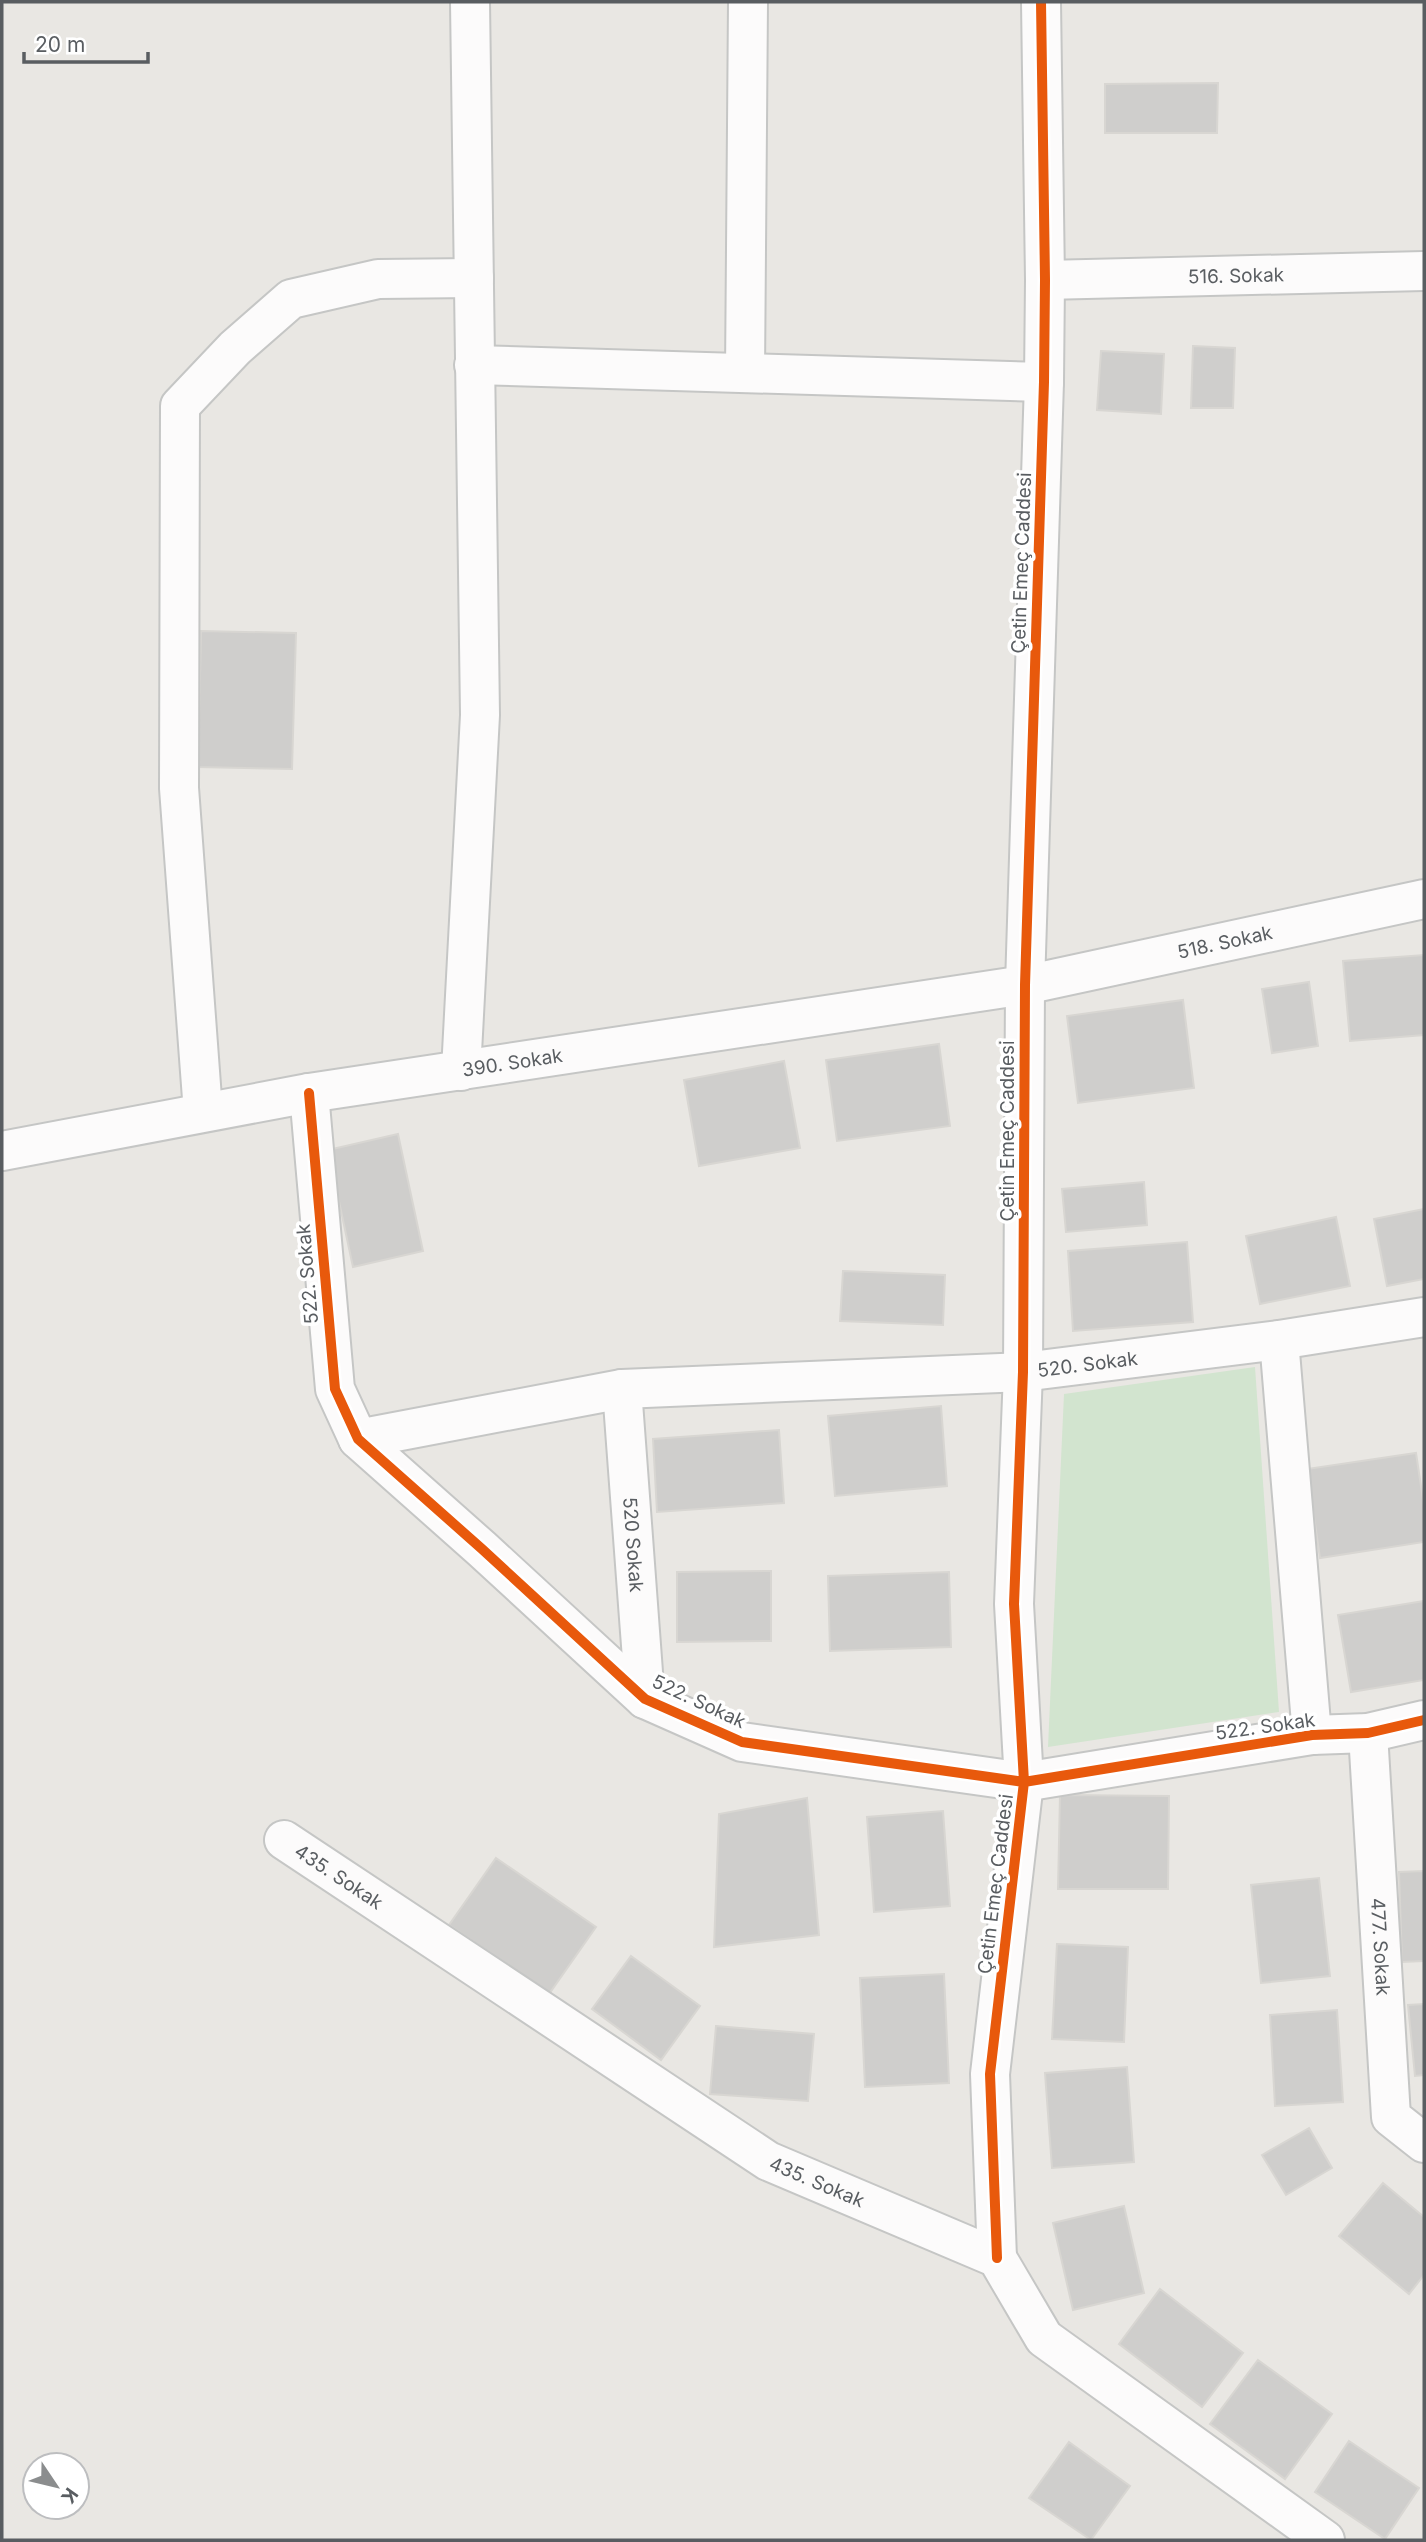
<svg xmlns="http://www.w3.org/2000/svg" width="1426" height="2542" viewBox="0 0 1426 2542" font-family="Inter,sans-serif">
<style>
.green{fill:#d2e4cf}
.building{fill:#cfcecc;stroke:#d8d6d2;stroke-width:2}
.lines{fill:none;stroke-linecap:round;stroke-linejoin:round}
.minor-casing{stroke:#c5c6c5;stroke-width:42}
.minor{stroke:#fcfbfb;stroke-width:38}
.cycleway-casing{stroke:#fff;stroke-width:15}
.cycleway{stroke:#e8590c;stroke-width:10}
.labels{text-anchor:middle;stroke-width:7;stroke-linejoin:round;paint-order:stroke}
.street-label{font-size:19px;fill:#595d61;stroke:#fff}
</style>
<rect width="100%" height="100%" fill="#e9e7e3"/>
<!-- green -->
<path class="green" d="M1255 1367 1279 1712 1048 1747 1064 1394Z"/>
<!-- building -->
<path class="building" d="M1218 83 1217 133H1105V84Z
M1193 346 1235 348 1233 408H1191Z
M1101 351 1164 354 1161 414 1097 410Z
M201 631 296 633 292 769 198 767Z
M1424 955V1035L1350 1041 1343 961Z
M1309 982 1318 1046 1272 1053 1262 989Z
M1183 1000 1194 1088 1078 1103 1067 1016Z
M939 1044 950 1126 837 1141 826 1060Z
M784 1061 800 1148 699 1166 684 1080Z
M398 1134 423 1251 353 1267 328 1150Z
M1144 1182 1147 1225 1066 1232 1062 1189Z
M1424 1209V1279L1387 1286 1374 1219Z
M1336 1217 1350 1286 1260 1304 1246 1236Z
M1187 1242 1193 1322 1073 1331 1068 1251Z
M843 1271 945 1275 943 1325 840 1321Z
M941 1406 947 1486 835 1496 828 1416Z
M779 1430 784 1503 657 1512 653 1439Z
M1416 1453 1424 1506V1542L1320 1558 1307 1469Z
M771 1571V1641L677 1642V1572Z
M949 1572 951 1647 830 1651 828 1576Z
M1424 1601V1680L1351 1692 1338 1615Z
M1060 1795 1169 1796 1168 1889H1058Z
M807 1798 819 1935 714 1947 719 1814Z
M943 1811 950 1906 874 1912 867 1817Z
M496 1858 596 1927 549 1994 449 1925Z
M1424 1871V1961L1402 1962 1399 1872Z
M1319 1878 1330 1976 1261 1983 1251 1885Z
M1057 1944 1128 1947 1124 2042 1052 2039Z
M631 1956 700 2006 661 2060 592 2009Z
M944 1974 949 2083 865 2087 860 1978Z
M1424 2004V2075L1415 2076 1408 2005Z
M1337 2010 1343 2102 1275 2106 1270 2015Z
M716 2026 814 2034 808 2101 710 2094Z
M1127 2067 1134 2162 1052 2168 1045 2073Z
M1309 2128 1332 2168 1286 2195 1262 2155Z
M1383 2183 1424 2217V2275L1409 2294 1339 2236Z
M1124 2206 1144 2293 1073 2310 1053 2223Z
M1160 2289 1243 2353 1202 2407 1119 2344Z
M1258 2360 1332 2414 1285 2479 1210 2424Z
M1349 2441 1419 2488 1385 2539 1315 2492Z
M1069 2442 1130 2486 1091 2540 1029 2498Z"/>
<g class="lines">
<!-- minor casing -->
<g class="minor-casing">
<g id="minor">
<path id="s1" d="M1045 280 1424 271"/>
<path d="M474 365 1044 382"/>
<path d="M745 373 748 2"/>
<path d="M461 1071 480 715 470 2"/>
<path d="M309 1093 335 1389 358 1439 482 1549 645 1699 742 1742 1024 1782 1312 1735 1368 1733 1424 1720"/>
<path d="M203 1112 179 788 180 406 235 348 291 299 378 279 474 278"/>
<path id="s2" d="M2 1151 309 1093 1025 985 1424 899"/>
<path d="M1279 1340 1312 1735"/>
<path id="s3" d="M622 1389 645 1699"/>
<path id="s4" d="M358 1439 622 1389 1023 1372 1279 1340 1424 1317"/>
<path id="s5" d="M1368 1733 1391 2117 1424 2143"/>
<path id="s6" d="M284 1840 768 2161 997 2258 1044 2338 1325 2540"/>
<path d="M997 2258 990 2074 1024 1782 1014 1604 1023 1372 1025 985 1044 382 1045 280 1041 2"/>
</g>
</g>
<!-- minor -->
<use href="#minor" class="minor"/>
<!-- cycleway casing -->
<g class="cycleway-casing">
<path id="cycleway" d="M309 1093 335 1389 358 1439 482 1549 645 1699 742 1742 1024 1782 1312 1735 1368 1733 1424 1720
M997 2258 990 2074 1024 1782 1014 1604 1023 1372 1025 985 1044 382 1045 280 1041 2"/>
</g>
<!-- cycleway -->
<use href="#cycleway" class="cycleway"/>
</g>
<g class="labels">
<!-- street labels -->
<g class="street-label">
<text dy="7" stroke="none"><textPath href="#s1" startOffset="191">516. Sokak</textPath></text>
<text transform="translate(1021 563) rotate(-88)" y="7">Çetin Emeç Caddesi</text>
<text dy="7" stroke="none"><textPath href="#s2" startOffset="1241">518. Sokak</textPath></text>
<text dy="7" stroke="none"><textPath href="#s2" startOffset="518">390. Sokak</textPath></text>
<text transform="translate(1007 1131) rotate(-90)" y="7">Çetin Emeç Caddesi</text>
<text transform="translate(307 1274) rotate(-95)" y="7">522. Sokak</text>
<text dy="7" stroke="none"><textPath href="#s4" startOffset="735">520. Sokak</textPath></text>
<text dy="7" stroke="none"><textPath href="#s3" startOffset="156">520 Sokak</textPath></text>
<text transform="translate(699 1701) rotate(25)" y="7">522. Sokak</text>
<text transform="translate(1265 1726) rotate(-8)" y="7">522. Sokak</text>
<text dy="7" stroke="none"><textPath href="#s6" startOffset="66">435. Sokak</textPath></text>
<text transform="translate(995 1884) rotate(-83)" y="7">Çetin Emeç Caddesi</text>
<text dy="7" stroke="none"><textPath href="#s5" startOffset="214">477. Sokak</textPath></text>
<text dy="7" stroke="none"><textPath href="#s6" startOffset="634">435. Sokak</textPath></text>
</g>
</g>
<!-- border -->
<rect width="1426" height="2542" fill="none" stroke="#595d61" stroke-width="7"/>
<!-- north arrow -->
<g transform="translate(56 2486) rotate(125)"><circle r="33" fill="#ffffff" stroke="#bdbec0" stroke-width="2"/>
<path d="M0-5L12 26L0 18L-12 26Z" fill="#8b8d8e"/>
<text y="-10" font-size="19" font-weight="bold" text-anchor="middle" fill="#595d61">K</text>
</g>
<!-- scale -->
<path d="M24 52v10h124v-10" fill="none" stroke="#595d61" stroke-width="3.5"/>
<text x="35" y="52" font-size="21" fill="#595d61" stroke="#ffffff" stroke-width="5" paint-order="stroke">20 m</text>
</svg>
